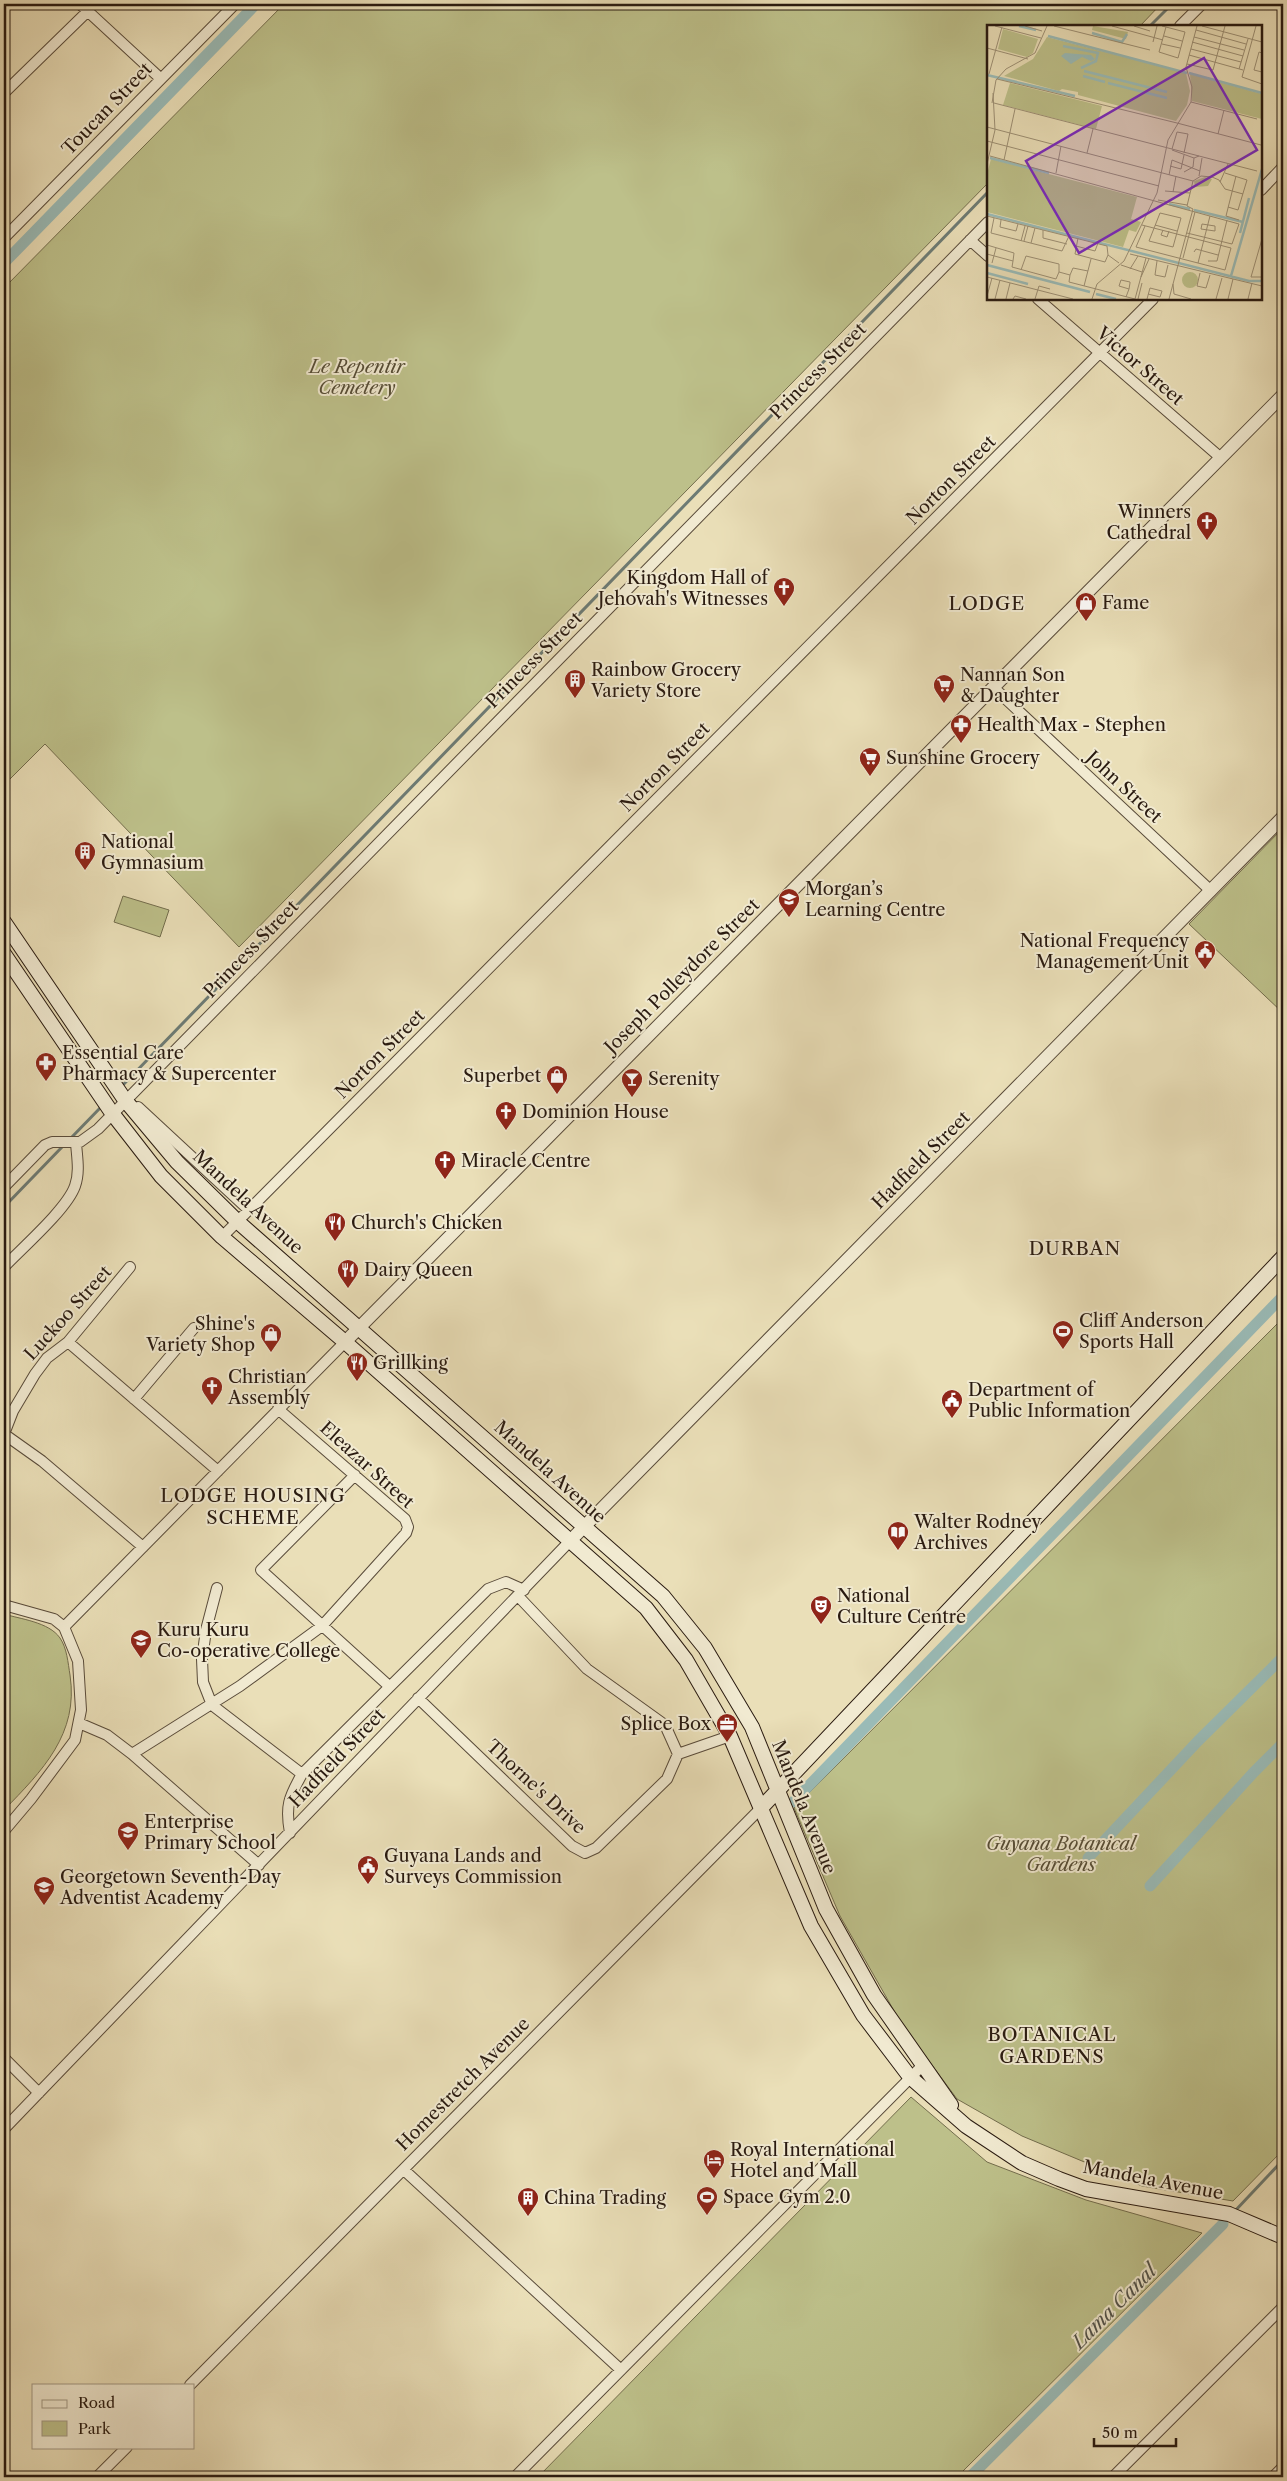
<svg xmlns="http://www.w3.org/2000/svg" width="1287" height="2481" viewBox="0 0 1287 2481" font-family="'Libre Caslon Text',serif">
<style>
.green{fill:#bdc08a;stroke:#736d4d}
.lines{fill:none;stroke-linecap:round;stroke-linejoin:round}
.stream{stroke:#6d7b74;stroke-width:3}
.canal{stroke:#9abbb7;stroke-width:11}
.minor-casing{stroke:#594b3a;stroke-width:12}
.tertiary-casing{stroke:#594b3a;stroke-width:14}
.secondary-casing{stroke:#291a10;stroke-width:16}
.minor{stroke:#f1ead1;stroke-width:10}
.tertiary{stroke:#f1ead1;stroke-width:12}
.secondary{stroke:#f1ead1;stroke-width:14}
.labels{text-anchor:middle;stroke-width:4;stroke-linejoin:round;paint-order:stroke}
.street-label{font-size:18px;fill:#291a10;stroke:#f1ead1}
.park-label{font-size:18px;font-style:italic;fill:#554c35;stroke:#f1ead1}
.poi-label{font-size:18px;fill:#291a10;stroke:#f1ead1;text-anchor:start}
.neighbourhood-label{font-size:19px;letter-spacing:1px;fill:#291a10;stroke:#f1ead1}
.water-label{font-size:19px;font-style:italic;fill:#51524a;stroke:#f1ead1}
.inset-river{fill:none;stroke:#9abbb7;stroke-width:2.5}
.inset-road{fill:none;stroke:#9d9075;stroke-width:1}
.view{fill:#7b2cbf;fill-opacity:0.15;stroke:#7b2cbf;stroke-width:2.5}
.inset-edge{fill:none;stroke:#291a10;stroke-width:2.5}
</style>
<rect width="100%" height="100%" fill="#eadfb8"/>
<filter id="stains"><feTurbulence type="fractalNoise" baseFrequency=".004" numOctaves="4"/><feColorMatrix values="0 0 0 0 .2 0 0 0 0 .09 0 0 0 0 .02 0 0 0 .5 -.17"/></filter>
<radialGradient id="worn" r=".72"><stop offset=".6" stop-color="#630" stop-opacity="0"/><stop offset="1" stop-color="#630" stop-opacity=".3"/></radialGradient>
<!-- green -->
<path class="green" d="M284 4H1161L1140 26H988V183L239 947 45 744 4 785V288Z
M1283 828V1013L1189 924Z
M123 896 169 910 160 937 114 922Z
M1283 1318V2150L1233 2201 1142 2186 1022 2136 957 2099 901 2023 840 1916 794 1808Z
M4 1614C20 1619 49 1622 60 1638 67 1648 68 1663 70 1675 79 1734 42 1771 4 1810Z
M911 2097 987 2162 1086 2200 1202 2233 957 2477H538Z"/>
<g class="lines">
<!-- stream -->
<path class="stream" d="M1150 26 1172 4
M121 1087 988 192
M70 1139 102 1106
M4 1207 64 1145
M1234 2212 1283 2160
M1223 2224 1228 2218"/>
<!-- canal -->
<path class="canal" d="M4 263 256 4
M793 1802 1283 1296
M1088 1858 1198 1741 1283 1657
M1150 1886 1254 1772 1283 1743
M970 2477 1223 2224"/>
<!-- minor casing -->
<g class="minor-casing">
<path id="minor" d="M80 4 160 78
M1180 26 1202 4
M4 93 88 11
M1261 190 1283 167
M4 238 235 4
M970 240 988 256
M1038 299 1221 458
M993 687 1211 891
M138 1107 249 1210
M4 1187 45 1145 52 1142H80L98 1129 988 222
M222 1237 1153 299
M4 1267C22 1248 67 1209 75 1186 80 1172 77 1157 76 1143
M68 1342 218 1471
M134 1399 194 1328
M4 1434 13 1411 35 1374 47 1358 68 1342 130 1267
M4 1434 42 1461 143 1547
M355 1475 261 1570 389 1686
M217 1588 206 1630 202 1659 203 1682 212 1705 302 1774
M4 1605 54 1619 64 1627 78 1661 81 1710 75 1740 31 1799 4 1831
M64 1627 345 1342
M418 1698 572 1846 585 1853 596 1848 667 1779 678 1754 665 1725 587 1669 518 1596
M79 1723 107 1735 132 1754 259 1865
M132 1754 240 1686 322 1626 406 1533 408 1527 405 1519 278 1409
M678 1754 730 1736
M290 1833C285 1806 289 1797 302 1774L488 1589 506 1582 524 1590
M4 2058 39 2093
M4 2129 570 1541
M404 2170 621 2370
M190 2385 761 1808
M97 2477 127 2447
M515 2477 922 2066
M1113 2477 1283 2307
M1273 2477 1283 2467"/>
</g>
<!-- tertiary casing -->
<g class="tertiary-casing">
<path id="tertiary" d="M345 1342 1283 395
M570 1541 1283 817"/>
</g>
<!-- secondary casing -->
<g class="secondary-casing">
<path id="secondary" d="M4 922 125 1100 177 1162 237 1221 663 1596 705 1648 752 1727 826 1909 874 1995 951 2105
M4 954 112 1113 161 1176 222 1237 345 1342 646 1608 686 1660 730 1736 811 1926 863 2015 910 2077 966 2126 1022 2163 1059 2179 1086 2189 1229 2214 1283 2237
M761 1808 1283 1257"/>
</g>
<!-- minor -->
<use href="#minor" class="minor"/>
<!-- tertiary -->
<use href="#tertiary" class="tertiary"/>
<!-- secondary -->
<use href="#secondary" class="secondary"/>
</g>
<!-- icons -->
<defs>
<g id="church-pin" transform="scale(1.125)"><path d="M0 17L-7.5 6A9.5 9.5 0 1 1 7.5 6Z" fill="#8f2418" stroke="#f1ead1"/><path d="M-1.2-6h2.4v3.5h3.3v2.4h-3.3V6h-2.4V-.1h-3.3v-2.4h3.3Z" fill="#fff"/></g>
<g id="shop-pin" transform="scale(1.125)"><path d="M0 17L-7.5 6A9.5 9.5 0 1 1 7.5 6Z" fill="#8f2418" stroke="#f1ead1"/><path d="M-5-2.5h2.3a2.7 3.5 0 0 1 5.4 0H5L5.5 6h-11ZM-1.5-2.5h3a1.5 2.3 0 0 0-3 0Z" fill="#fff"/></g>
<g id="building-pin" transform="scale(1.125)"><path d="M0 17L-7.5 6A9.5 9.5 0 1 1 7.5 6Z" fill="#8f2418" stroke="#f1ead1"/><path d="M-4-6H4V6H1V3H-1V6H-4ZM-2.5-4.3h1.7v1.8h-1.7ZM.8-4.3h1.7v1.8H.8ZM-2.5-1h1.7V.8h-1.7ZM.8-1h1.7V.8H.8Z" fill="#fff"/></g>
<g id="supermarket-pin" transform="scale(1.125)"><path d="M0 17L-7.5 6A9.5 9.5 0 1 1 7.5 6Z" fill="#8f2418" stroke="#f1ead1"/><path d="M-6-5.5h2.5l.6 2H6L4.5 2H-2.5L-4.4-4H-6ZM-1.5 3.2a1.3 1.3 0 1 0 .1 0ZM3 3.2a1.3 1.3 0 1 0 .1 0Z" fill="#fff"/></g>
<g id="pharmacy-pin" transform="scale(1.125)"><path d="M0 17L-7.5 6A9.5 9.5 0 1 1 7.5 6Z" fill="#8f2418" stroke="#f1ead1"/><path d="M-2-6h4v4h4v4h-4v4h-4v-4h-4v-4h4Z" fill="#fff"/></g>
<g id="school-pin" transform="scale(1.125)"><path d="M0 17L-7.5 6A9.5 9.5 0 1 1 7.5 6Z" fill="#8f2418" stroke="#f1ead1"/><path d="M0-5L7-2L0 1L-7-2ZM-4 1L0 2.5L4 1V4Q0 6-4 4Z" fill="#fff"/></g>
<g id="civic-pin" transform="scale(1.125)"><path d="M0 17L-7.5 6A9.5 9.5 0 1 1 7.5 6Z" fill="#8f2418" stroke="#f1ead1"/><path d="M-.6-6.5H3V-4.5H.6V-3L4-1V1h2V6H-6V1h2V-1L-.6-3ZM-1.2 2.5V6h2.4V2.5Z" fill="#fff"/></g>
<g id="bar-pin" transform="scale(1.125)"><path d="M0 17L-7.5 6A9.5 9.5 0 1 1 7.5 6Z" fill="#8f2418" stroke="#f1ead1"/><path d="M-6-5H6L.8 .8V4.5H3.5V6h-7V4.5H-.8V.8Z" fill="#fff"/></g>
<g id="restaurant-pin" transform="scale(1.125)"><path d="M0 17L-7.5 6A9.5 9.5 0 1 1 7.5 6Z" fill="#8f2418" stroke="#f1ead1"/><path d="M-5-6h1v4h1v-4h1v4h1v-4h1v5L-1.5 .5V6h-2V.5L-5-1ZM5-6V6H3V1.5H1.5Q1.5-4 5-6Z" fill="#fff"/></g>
<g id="stadium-pin" transform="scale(1.125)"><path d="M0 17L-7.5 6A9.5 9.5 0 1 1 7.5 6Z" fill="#8f2418" stroke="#f1ead1"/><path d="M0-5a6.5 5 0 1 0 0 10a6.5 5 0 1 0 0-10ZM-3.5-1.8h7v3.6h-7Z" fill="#fff"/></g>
<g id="library-pin" transform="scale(1.125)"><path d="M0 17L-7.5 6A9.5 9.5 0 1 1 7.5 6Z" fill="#8f2418" stroke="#f1ead1"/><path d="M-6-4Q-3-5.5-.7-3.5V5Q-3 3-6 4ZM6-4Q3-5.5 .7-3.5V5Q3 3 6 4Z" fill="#fff"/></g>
<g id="theatre-pin" transform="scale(1.125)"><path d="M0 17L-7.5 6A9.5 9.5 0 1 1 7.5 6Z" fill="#8f2418" stroke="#f1ead1"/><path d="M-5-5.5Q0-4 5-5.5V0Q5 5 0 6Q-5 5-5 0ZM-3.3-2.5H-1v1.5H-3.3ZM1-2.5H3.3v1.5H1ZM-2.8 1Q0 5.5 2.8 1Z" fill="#fff"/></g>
<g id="office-pin" transform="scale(1.125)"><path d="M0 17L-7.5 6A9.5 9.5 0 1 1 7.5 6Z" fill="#8f2418" stroke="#f1ead1"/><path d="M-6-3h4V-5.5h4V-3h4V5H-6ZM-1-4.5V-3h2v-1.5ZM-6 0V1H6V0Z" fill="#fff"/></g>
<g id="hotel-pin" transform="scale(1.125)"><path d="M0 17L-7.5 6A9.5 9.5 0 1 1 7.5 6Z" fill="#8f2418" stroke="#f1ead1"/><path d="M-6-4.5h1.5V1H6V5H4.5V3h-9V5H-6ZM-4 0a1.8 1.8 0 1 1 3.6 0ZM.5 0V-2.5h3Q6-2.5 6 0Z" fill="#fff"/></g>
</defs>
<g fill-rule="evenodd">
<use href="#church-pin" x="1207" y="522"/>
<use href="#church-pin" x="784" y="588"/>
<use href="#shop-pin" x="1086" y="603"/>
<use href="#building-pin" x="575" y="680"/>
<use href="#supermarket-pin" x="944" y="685"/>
<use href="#pharmacy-pin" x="961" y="725"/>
<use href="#supermarket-pin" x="870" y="758"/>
<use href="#building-pin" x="85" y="852"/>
<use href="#school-pin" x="789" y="899"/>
<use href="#civic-pin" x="1205" y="951"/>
<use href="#pharmacy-pin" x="46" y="1063"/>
<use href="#shop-pin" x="557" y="1076"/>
<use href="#bar-pin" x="632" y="1079"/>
<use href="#church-pin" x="506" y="1112"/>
<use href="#church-pin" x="445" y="1161"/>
<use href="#restaurant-pin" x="335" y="1223"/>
<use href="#restaurant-pin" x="348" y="1270"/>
<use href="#stadium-pin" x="1063" y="1331"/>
<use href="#shop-pin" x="271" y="1334"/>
<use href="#restaurant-pin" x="357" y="1363"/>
<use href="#church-pin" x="212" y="1387"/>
<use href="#civic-pin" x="952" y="1400"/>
<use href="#library-pin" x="898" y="1532"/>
<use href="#theatre-pin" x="821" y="1606"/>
<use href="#school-pin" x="141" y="1640"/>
<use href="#office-pin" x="727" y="1724"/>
<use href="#school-pin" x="128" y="1832"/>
<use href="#civic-pin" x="368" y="1866"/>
<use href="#school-pin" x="44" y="1887"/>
<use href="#hotel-pin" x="714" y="2160"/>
<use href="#stadium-pin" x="707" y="2197"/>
<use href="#building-pin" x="528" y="2198"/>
</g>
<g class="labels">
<!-- street labels -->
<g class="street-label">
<text transform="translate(107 109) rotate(-46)" y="6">Toucan Street</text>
<text transform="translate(1140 366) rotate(41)" y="6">Victor Street</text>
<text transform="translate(818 371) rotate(-45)" y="6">Princess Street</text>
<text transform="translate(951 480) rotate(-45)" y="6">Norton Street</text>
<text transform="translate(534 660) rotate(-45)" y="6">Princess Street</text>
<text transform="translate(665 767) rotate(-45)" y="6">Norton Street</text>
<text transform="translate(1124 787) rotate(43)" y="6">John Street</text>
<text transform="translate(251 949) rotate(-46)" y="6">Princess Street</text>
<text transform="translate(682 976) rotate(-45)" y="6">Joseph Polleydore Street</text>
<text transform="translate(380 1054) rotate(-45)" y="6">Norton Street</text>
<text transform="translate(921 1160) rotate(-45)" y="6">Hadfield Street</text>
<text transform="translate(248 1202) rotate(43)" y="6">Mandela Avenue</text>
<text transform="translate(68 1313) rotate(-48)" y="6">Luckoo Street</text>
<text transform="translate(367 1465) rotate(42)" y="6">Eleazar Street</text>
<text transform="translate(550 1472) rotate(42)" y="6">Mandela Avenue</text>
<text transform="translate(337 1758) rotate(-46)" y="6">Hadfield Street</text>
<text transform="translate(536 1787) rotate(43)" y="6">Thorne's Drive</text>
<text transform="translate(804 1807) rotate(68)" y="6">Mandela Avenue</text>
<text transform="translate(463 2084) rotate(-45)" y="6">Homestretch Avenue</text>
<text transform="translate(1153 2180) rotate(11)" y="6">Mandela Avenue</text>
</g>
<!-- park labels -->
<g class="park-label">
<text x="357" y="373">Le Repentir<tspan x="357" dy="21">Cemetery</tspan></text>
<text x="1061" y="1850">Guyana Botanical<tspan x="1061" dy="21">Gardens</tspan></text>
</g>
<!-- poi labels -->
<g class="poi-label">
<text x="1191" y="518" text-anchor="end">Winners<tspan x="1191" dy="21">Cathedral</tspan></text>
<text x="768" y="584" text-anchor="end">Kingdom Hall of<tspan x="768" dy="21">Jehovah's Witnesses</tspan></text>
<text x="1102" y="609">Fame</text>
<text x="591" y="676">Rainbow Grocery<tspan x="591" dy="21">Variety Store</tspan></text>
<text x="960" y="681">Nannan Son<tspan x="960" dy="21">&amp; Daughter</tspan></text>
<text x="977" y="731">Health Max - Stephen</text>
<text x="886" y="764">Sunshine Grocery</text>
<text x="101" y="848">National<tspan x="101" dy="21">Gymnasium</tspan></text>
<text x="805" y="895">Morgan’s<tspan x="805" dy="21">Learning Centre</tspan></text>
<text x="1189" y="947" text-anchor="end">National Frequency<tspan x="1189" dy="21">Management Unit</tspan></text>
<text x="62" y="1059">Essential Care<tspan x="62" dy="21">Pharmacy &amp; Supercenter</tspan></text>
<text x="541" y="1082" text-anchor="end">Superbet</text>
<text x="648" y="1085">Serenity</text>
<text x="522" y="1118">Dominion House</text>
<text x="461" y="1167">Miracle Centre</text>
<text x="351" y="1229">Church's Chicken</text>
<text x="364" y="1276">Dairy Queen</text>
<text x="1079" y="1327">Cliff Anderson<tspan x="1079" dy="21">Sports Hall</tspan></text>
<text x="255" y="1330" text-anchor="end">Shine's<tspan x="255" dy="21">Variety Shop</tspan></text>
<text x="373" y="1369">Grillking</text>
<text x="228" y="1383">Christian<tspan x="228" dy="21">Assembly</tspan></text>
<text x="968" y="1396">Department of<tspan x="968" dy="21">Public Information</tspan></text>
<text x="914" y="1528">Walter Rodney<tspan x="914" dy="21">Archives</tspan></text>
<text x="837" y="1602">National<tspan x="837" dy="21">Culture Centre</tspan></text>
<text x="157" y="1636">Kuru Kuru<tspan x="157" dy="21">Co-operative College</tspan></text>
<text x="711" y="1730" text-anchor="end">Splice Box</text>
<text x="144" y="1828">Enterprise<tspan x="144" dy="21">Primary School</tspan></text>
<text x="384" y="1862">Guyana Lands and<tspan x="384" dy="21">Surveys Commission</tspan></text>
<text x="60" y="1883">Georgetown Seventh-Day<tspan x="60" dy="21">Adventist Academy</tspan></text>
<text x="730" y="2156">Royal International<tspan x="730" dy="21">Hotel and Mall</tspan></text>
<text x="723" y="2203">Space Gym 2.0</text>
<text x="544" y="2204">China Trading</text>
</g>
<!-- neighbourhood labels -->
<g class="neighbourhood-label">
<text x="987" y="610">LODGE</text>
<text x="1075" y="1255">DURBAN</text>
<text x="253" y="1502">LODGE HOUSING<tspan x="253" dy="22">SCHEME</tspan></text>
<text x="1052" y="2041">BOTANICAL<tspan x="1052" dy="22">GARDENS</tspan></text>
</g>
<!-- water labels -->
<g class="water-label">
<text transform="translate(1114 2306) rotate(-45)" y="7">Lama Canal</text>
</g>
</g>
<!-- overview -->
<g transform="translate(987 25)">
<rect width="275" height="275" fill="#eadfb8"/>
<path d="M106 1 141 7 139 14 105 5ZM16 4 51 14 46 28 40 32 11 24ZM60 12 199 48 203 66 200 80 189 96 91 70V67L75 64 72 66 17 51 46 34ZM203 49 275 69V94L205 76ZM23 58 115 81 109 104 16 80ZM4 134 150 172 144 194 154 197 149 207 142 205 136 222 0 187V149ZM218 152 225 154 221 161 208 162 207 156ZM195 255a8 8 0 1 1 16 0a8 8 0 1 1-16 0Z" fill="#bdc08a"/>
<path d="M78 28 104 30 108 34 104 36 95 32 84 39 74 31Z" fill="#9abbb7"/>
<path class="inset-river" d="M32 1 49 5M105 8 135 17 140 9M61 11 200 48M76 21 111 28 109 36 94 43M97 46 180 67M202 48 275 68M0 50 88 71M96 51 118 57M121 58 180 73M3 133 62 148M182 179 203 184M207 185 256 197M0 189 262 256H275M253 208 262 173M0 240 103 267M0 248 41 259M244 251 275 144M109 269 129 274"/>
<path class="inset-road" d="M8 1 54 13M38 1 55 6M67 1 163 25M125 1 176 15M147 1 163 6M175 1 179 2 198 7 191 33 172 27 179 2M215 1 275 17M269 1 255 52 275 59M209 5 259 19M177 11 195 16M207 12 257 25M166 17 170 1M205 17 256 31M175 19 193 23M0 23 41 34M204 24 254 37M275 28 272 27 267 45 275 47M202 30 256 45M200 39 226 45 238 1M252 44 261 14M2 49 15 2M10 54 190 98M204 77 270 94M5 78 9 55 19 44 48 28 60 1M7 78 270 146M190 98 274 120M0 102 206 156M190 107 201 109 197 128M231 109 237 85M0 116 172 161M185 124 190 107M185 125 207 133 212 131M100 128 106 104M3 131 252 199 245 219 200 208M17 135 28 84M0 139 8 105 6 68M183 141 194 144 197 130M197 147 206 142 207 133M69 148 74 121M238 148 260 155 251 185 241 182M182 150 185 135 213 146M212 151 215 133M249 151 239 191 252 195M206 156 214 151 225 152 232 155 238 164 256 169M233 157 241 139M178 166 203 168M186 167 189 151M171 175 200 180M173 188 194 193 186 222 162 216ZM0 191 120 221 121 230 132 238M7 193 4 208 75 226 82 211M14 195 13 202 29 206 31 199M215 199 228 201V206L214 204ZM155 200 244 223 238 245 149 222 158 201M168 200 190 206M56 205V213L80 219M176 205 174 210 180 212 182 206M91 213 88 229 118 237 121 230M275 214 264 252H275M34 216 38 201M37 216 41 201M44 218 48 203M0 220 27 228 26 236M89 221 108 226 111 218M207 227 209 224 231 230M0 229 26 236 25 242 69 254 72 247 83 250 82 257 148 274M143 229 275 261M196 233 208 187M170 236 168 250 178 252 181 240M221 236H230L240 195M5 238 9 223M211 238 223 191M134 240 155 247M143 244 151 231M34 245 39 231 72 239V247M213 248 210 261 219 263 223 250M83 250 86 243 101 246M0 252 86 274M154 252 162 234M186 259 187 269 204 274M97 261 104 234M0 271 5 253M139 272 142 264 143 258V257L134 255 132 261 142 264M8 274 13 255M19 274 23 258M26 274 28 271 39 274M48 274 52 261 63 264M105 274 110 259 137 236 170 168 181 115 204 77 205 62 199 42 210 1M148 274 159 233M151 274 155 258M160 274 163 263 175 266 173 272 161 269M182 274 206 184 200 181 206 156M229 274 235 253M241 274 246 254M261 274 265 258"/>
<path class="view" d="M217 33 270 125 92 228 39 136Z"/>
<rect width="275" height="275" class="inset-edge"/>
</g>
<!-- margin -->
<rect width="1287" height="2481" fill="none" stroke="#eadfb8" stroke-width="20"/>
<rect x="5" y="5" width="1277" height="2471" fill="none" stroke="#291a10" stroke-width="2.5"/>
<rect x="10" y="10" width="1267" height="2461" fill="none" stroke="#291a10"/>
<!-- legend -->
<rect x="32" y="2384" width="162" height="65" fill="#f1ead1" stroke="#a19784"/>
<rect x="42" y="2400" width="25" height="8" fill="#f1ead1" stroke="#a19784"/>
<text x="78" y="2408" font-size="15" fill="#291a10">Road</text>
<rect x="42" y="2421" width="25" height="15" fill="#bdc08a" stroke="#a19784"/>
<text x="78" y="2434" font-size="15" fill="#291a10">Park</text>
<!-- scale -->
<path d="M1094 2438v8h82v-8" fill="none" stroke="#291a10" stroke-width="2.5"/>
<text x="1102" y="2438" font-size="15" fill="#291a10" stroke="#f1ead1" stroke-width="4" paint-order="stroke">50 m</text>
<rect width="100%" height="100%" filter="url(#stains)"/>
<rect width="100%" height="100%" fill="url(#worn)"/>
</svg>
